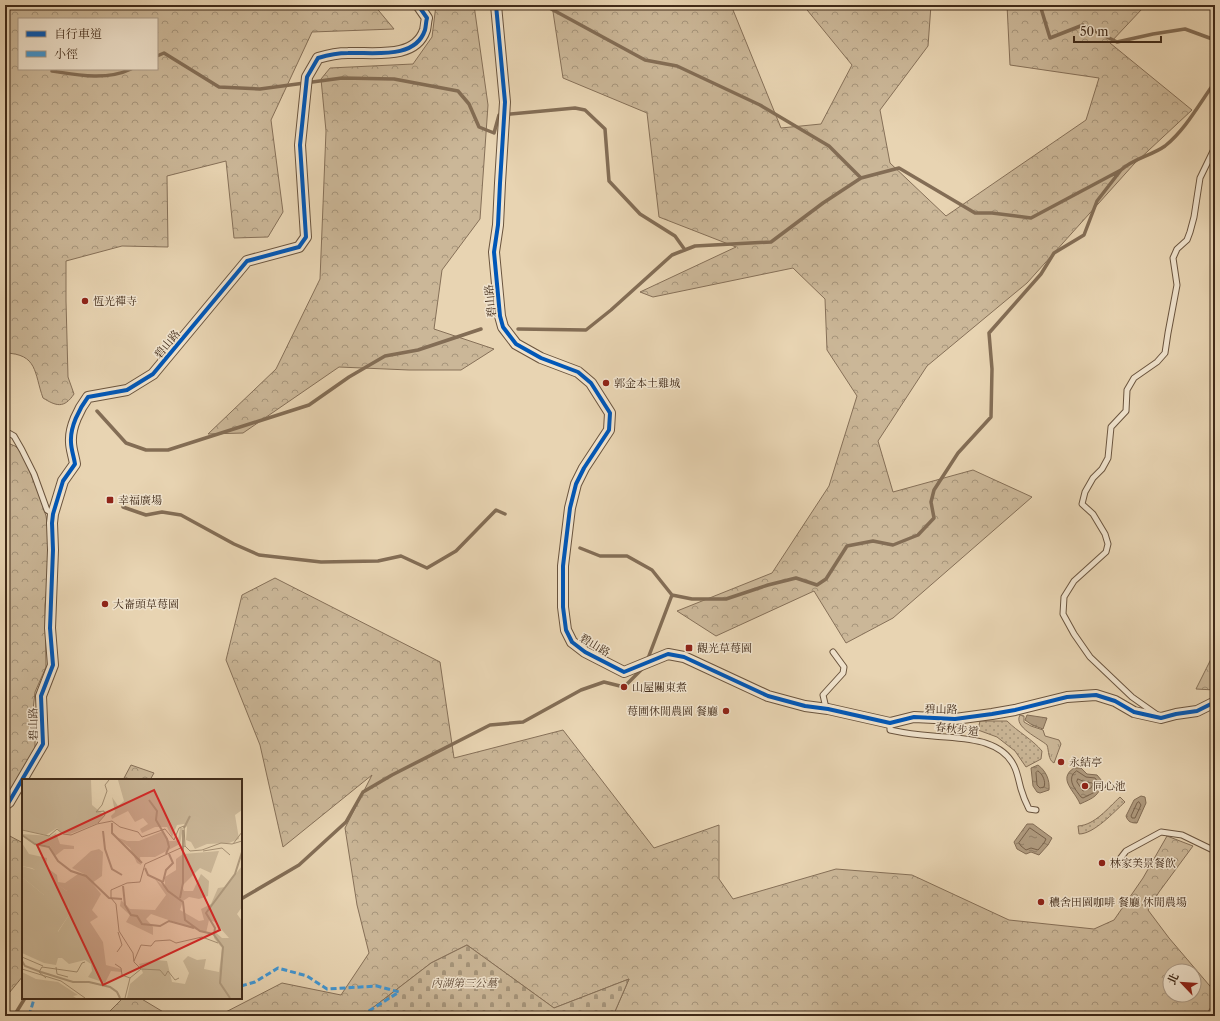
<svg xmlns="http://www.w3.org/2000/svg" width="1220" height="1021" viewBox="0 0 1220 1021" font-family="'Libre Caslon Text','Noto Serif TC',serif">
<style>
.grass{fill:url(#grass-tufts);stroke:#867058}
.forest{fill:url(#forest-crowns);stroke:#867058;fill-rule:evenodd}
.cemetery{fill:url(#cemetery-stones);stroke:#867058}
.garden{fill:url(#garden-dots);stroke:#867058}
.water{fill:url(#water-ripples);stroke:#836d55}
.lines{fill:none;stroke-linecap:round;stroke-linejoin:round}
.shore{stroke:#78624b;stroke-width:1}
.stream{stroke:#836d55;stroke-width:3.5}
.lane-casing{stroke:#6a543e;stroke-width:7}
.street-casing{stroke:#6a543e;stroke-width:12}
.lane{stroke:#f0e3cd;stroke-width:5}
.street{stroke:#f0e3cd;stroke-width:10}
.quiet{stroke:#3f96d4;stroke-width:3;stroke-dasharray:6 3;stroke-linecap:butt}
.cycleway-casing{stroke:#f0e3cd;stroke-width:6}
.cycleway{stroke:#0057b8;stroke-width:4}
.poi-dot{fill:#8f2418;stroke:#f0e3cd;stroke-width:1.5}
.labels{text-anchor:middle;stroke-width:3;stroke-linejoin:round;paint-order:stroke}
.poi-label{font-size:11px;fill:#402a18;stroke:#f0e3cd;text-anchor:start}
.street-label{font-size:11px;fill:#402a18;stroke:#f0e3cd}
.park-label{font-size:11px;font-style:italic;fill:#5c4632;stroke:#f0e3cd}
.inset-river{fill:none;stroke:#af9a7e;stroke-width:2}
.inset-road{fill:none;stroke:#a59074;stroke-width:1}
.view{fill:#d62828;fill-opacity:0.15;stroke:#d62828;stroke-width:2}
.inset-edge{fill:none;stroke:#402a18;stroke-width:2}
</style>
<defs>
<pattern id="grass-tufts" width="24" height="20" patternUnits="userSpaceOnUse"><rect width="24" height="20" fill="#cbb798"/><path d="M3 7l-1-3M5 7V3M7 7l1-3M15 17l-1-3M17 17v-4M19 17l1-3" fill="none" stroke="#a6957b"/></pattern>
<pattern id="forest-crowns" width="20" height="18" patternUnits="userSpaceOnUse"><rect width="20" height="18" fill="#cbb798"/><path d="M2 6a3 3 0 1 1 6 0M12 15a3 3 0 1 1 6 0" fill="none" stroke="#a6957b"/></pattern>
<pattern id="cemetery-stones" width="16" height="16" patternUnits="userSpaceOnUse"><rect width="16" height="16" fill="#cbb798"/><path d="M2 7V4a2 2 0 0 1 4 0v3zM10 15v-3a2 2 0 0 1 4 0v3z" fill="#a6957b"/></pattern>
<pattern id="garden-dots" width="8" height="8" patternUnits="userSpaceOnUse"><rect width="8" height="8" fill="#cbb798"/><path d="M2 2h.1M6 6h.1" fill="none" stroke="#a6957b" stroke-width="1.8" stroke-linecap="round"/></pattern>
<pattern id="water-ripples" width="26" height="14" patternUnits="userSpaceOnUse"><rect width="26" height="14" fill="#af9a7e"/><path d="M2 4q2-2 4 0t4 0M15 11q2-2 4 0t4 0" fill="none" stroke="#907e66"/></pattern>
</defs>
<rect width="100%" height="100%" fill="#e8d4b2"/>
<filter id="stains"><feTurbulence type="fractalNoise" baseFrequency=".005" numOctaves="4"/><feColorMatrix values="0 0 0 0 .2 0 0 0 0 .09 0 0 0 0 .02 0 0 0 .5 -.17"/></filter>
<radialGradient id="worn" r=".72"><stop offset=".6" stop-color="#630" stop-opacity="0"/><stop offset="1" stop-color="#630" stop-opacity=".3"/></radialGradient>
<!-- grass -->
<path class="grass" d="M1020 715 1024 716V722L1031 726 1043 730 1045 736 1059 740 1061 744 1054 763C1048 760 1049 751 1047 745 1039 738 1013 727 1020 715Z"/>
<!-- forest -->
<path class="forest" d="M5 5H374L394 29 312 32 271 120 283 212 268 237 234 238 226 161 167 176 168 247 122 246 66 261V301L68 377 74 394C64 409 56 406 43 398 34 373 38 354 5 353ZM19 19H157V69H19Z
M436 5H474L488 105 480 219 442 270 434 329 494 349 461 370H409L339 367 243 433 208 434 276 369 320 279 326 131 321 79 330 68 413 64 432 37Z
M552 5H731L781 128 821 124 852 65 803 5H931L928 46 880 110 890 163 946 216 1086 120 1099 78 1010 65 1007 5H1156L1142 9 1110 43 1192 110 1134 164 1027 283 927 366 878 441 893 492 973 470 1032 497 893 618 846 643 814 591 716 636 677 611 772 573 829 486 857 396 827 350 825 299 793 268 653 297 640 292 736 247 659 217 647 113 563 78Z
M10 444 15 446 22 453 39 494 46 516 51 548 45 605 46 667 35 692 33 710 35 738V749L5 798V445Z
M275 578 440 662 454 758 563 730 654 848 719 825V879L733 899 836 869 912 875 1009 920 1094 929 1114 920 1143 878 1167 836 1193 846 1159 892 1148 910 1169 938 1215 992V1001L1205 1016H613L629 979 554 1008 467 945 431 963 362 1016H218L282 983 341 995 369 953 357 905 345 828 372 775 283 847 260 745 226 660 242 595ZM1170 971H1194V995H1170Z
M1215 622V690L1196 689 1211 659Z
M131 765 154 773 150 780H123Z
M6 834 23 843V976L5 998V835Z
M123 998H140L170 1016H105Z"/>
<!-- cemetery -->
<path class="cemetery" d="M467 945 554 1008 629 979 613 1016H362L431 963Z"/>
<!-- garden -->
<path class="garden" d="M980 721H1007C1018 732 1032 739 1042 751L1041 759 1026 767 1015 751 997 737 978 730Z
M1120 797 1125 802C1114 812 1094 834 1079 834L1078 826C1095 825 1108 808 1120 797Z"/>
<!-- water -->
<path class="water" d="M1027 715 1047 718 1043 729 1032 725 1025 720Z
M1038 765C1046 771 1050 780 1049 790L1040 793 1037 792 1033 786 1031 768Z
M1074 768H1081L1087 774 1097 775 1102 781C1100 796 1093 798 1080 804 1075 791 1057 779 1074 768Z
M1141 796 1145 797 1146 803 1137 823C1131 823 1128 822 1126 816L1134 800Z
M1027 824H1033L1052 838 1048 845 1039 855 1031 852 1026 854 1017 849 1014 842Z"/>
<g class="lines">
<!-- shore -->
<path class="shore" d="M1038 771C1043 774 1046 782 1044 787L1040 788 1037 785 1036 773Z
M1077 771 1086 777 1095 778 1098 782 1095 792 1083 798 1081 797C1076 790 1068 782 1073 774Z
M1078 779 1085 782 1092 783 1093 784 1091 788 1083 791 1077 782Z
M1139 802 1141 805 1135 818H1132L1131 816 1137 803Z
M1030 828 1046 839 1044 843 1038 850 1031 848 1026 850 1021 846 1019 843Z"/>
<!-- stream -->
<path class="stream" d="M544 5 645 60 677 66 760 105 829 146 861 178
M1040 5 1050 38 1083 25 1117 42 1153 34 1185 29 1215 40
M157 56 164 53 219 87 260 89 342 78 394 79 458 91 469 104 479 127 494 133 499 115 575 108 585 110 605 129 609 181 640 214 675 236 685 250
M52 71C77 75 106 81 131 69
M518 329 586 330 611 310 672 255 695 246 771 242 823 203 861 178 899 168 975 213H992L1031 218 1121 170C1134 158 1151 156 1165 146 1186 129 1199 104 1215 82
M97 411 126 443 146 450H168L309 405 349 377 385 356 418 350 481 329
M123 507 146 515 162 512 181 515 234 544 259 555 321 562 378 561 401 556 427 568 456 551 496 510 505 514
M580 548 600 556H627L652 570 672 595 692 599H726L768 585 796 578 817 585 826 579 847 546 873 541 893 545 918 535 934 518 931 502 934 490 958 453 991 417 992 369 989 333 1041 274 1054 253 1084 235 1097 201 1121 170
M647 661 672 595
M241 899 299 865 346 822 363 792 392 775 490 725 523 722 581 690 604 682 624 687 643 668
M14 1016 25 998"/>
<!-- lane casing -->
<g class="lane-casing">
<path id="lane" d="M5 431 14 436 22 450 34 474 47 510 53 514
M826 708 823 695 843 673 844 667 833 652
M1156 714 1132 697 1090 657 1074 634 1063 614 1064 597 1074 581 1106 552 1108 544 1105 534 1093 514 1082 504 1085 492 1093 478 1102 469 1108 458 1111 427 1126 411 1127 390 1134 378 1157 362 1165 353 1168 333 1177 285 1173 258 1177 249 1187 240 1190 232 1194 217 1200 178 1215 147
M890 723V730C904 733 919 735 933 736 961 739 1002 737 1015 768 1018 775 1019 782 1021 789 1023 796 1026 803 1029 809L1036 810
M1116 864 1126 851 1161 832 1182 835 1215 851"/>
</g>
<!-- street casing -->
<g class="street-casing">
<path id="street" d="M496 5 505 102 500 183 498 225 494 252 500 316 503 327 516 344 541 358 578 372 591 383 610 413 609 430 584 468 576 484 570 508 563 566V607L566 630 572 642 585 652 624 672 668 654 684 657 768 696 805 706 828 709 890 723 914 717 955 719 992 714 1015 710 1067 697 1096 695 1115 701 1134 712 1161 718 1176 714 1197 711 1215 702
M5 805 9 802 43 744 41 696 53 665 50 628 53 550 52 523 53 514 63 481 75 464C74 457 71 449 71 442 70 427 79 409 88 397L127 390 153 374 247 261 299 247 306 237 300 145 307 77 318 58C328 55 338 53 348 53 373 52 415 60 425 30 426 26 426 21 427 18L418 5"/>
</g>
<!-- lane -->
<use href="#lane" class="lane"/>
<!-- street -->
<use href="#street" class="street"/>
<!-- quiet -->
<path class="quiet" d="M241 986 255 982 278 968 307 976 327 989 377 986 399 992 361 1016
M29 1016 34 999"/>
<!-- cycleway casing -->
<g class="cycleway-casing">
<path id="cycleway" d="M496 5 505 102 500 183 498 225 494 252 500 316 503 327 516 344 541 358 578 372 591 383 610 413 609 430 584 468 576 484 570 508 563 566V607L566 630 572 642 585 652 624 672 668 654 684 657 768 696 805 706 828 709 890 723 914 717 955 719 992 714 1015 710 1067 697 1096 695 1115 701 1134 712 1161 718 1176 714 1197 711 1215 702
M5 805 9 802 43 744 41 696 53 665 50 628 53 550 52 523 53 514 63 481 75 464C74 457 71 449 71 442 70 427 79 409 88 397L127 390 153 374 247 261 299 247 306 237 300 145 307 77 318 58C328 55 338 53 348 53 373 52 415 60 425 30 426 26 426 21 427 18L418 5"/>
</g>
<!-- cycleway -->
<use href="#cycleway" class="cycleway"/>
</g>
<!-- markers -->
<g class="poi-dot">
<circle cx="85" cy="301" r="4"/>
<circle cx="606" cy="383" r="4"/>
<rect x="106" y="496" width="8" height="8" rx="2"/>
<circle cx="105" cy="604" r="4"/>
<rect x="685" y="644" width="8" height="8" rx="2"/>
<circle cx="624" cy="687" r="4"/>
<circle cx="726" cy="711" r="4"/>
<circle cx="1061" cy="762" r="4"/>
<circle cx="1085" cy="786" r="4"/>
<circle cx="1102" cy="863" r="4"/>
<circle cx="1041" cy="902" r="4"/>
</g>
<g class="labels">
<!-- poi labels -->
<g class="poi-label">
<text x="93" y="305">恆光禪寺</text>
<text x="614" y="387">郭金本土雞城</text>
<text x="118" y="504">幸福廣場</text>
<text x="113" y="608">大崙頭草莓園</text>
<text x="697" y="652">觀光草莓園</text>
<text x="632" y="691">山屋關東煮</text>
<text x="718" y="715" text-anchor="end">莓圃休閒農園 餐廳</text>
<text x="1069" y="766">永結亭</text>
<text x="1093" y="790">同心池</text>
<text x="1110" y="867">林家美景餐飲</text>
<text x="1049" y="906">穠舍田園咖啡 餐廳 休閒農場</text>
</g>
<!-- street labels -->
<g class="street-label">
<text transform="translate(490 301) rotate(-96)" y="4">碧山路</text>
<text transform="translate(167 344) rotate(-50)" y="4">碧山路</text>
<text transform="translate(595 645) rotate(31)" y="4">碧山路</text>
<text transform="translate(941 709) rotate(1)" y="4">碧山路</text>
<text transform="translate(33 724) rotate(-91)" y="4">碧山路</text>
<text transform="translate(957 729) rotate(7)" y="4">春秋步道</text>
</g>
<!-- park labels -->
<g class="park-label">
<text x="464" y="987">內湖第三公墓</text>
</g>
</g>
<!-- overview -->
<g transform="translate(22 779)">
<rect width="220" height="220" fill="#e8d4b2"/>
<path d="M0 1H69L70 26 82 36 76 44 48 55 40 54 35 49 24 56 0 51ZM96 1H220V31L213 36 217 60 207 64 185 65 173 70 169 63 164 61 165 48 162 45 155 46 150 58 145 48H133L120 54 118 50 126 45 121 39 113 43 106 32 90 40 89 37 93 33 90 18 96 27 102 22ZM158 49H161L158 65 133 78H118L119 86 115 84 108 69 94 58 105 62H117L141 52 147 62H151L156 61ZM34 54 38 65 52 67V70H42L33 77 28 67 13 64 0 55 29 57ZM0 64 7 75 25 79 24 88 35 96 36 103 43 104 56 95H62L50 89 69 72 77 70 81 73 80 97 70 104 79 115 70 131 76 138 68 143 81 163 84 186 99 190V193L89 192 83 204 66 198 70 192 69 185 63 181 47 185 40 179H36L34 186 22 184 0 174V98L22 116 36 153 47 136 45 112 10 89 0 87ZM197 72 189 94 178 89 160 107 162 112H171L179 95 187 102 186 117 177 120 167 118 161 122 158 131 177 142 182 141 179 130 189 125 196 109 203 108 220 87V128L215 135 220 142V219H105L108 205 121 194 117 185 134 181 145 182 150 203 163 205 167 194 161 182 166 177 175 181 184 180 182 190 197 193 200 169 192 159V152L200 159H207L193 143 187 141 184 154 129 135 124 140 131 148V156L104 143 108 136 98 127 99 121 108 130 133 131 144 116 133 100 143 108V98L154 91V80L161 75ZM0 193 14 200 36 203 56 216 51 217 54 219H0Z" fill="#cbb798"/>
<path d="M0 87 17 92 49 115 46 129 54 136H47L34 155 22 128V116L0 98Z" fill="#cbb798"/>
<path class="inset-river" d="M127 21 135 32 134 41 145 60 147 68 144 75M90 44V54L120 84M162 49 168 37M81 52 83 70 90 90 100 96M0 56 13 65 27 68 36 82 49 92 64 97 87 119 100 120M123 89 126 96 139 102 146 112 161 123 163 141 178 152 191 155M141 103 144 91 151 84 147 75M101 107 103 126 109 136 115 137 120 145 138 147 147 142 172 149M158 119 161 104V51M0 182 3 187 19 193 51 203H67L88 208 95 213 98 219M208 219 198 204 201 168 192 156 193 149 184 134 213 95 220 73"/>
<path class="inset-road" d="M76 44 83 36 82 32 74 33 80 26 85 12 83 6 87 1M0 51 27 57 35 50 41 55 49 56 75 45 90 42 98 48 116 53 120 58 143 50 152 61 157 49 162 47 163 67 168 72 180 71 199 64 210 65 220 62M211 65 220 53M181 72 200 69 208 76M95 173 100 166 96 153M0 178 21 187M112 182 119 166 129 167 133 162 148 161 154 164 180 158 196 164M93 185 99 189 100 196 108 199M34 188 35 195 46 198M0 190 39 202 63 219M119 190 138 191 143 197 146 192 153 201 157 199M24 199 17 193 20 188 55 193 60 184 63 183M103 219 108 199 119 190 112 183 111 174 97 152 94 125 89 119V111L105 104 118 103 123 85 163 67"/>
<path class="view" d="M132 11 198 151 81 206 15 66Z"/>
<rect width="220" height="220" class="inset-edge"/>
</g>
<!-- margin -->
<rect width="1220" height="1021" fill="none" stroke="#e8d4b2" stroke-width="20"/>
<rect x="6" y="6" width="1208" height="1009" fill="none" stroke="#402a18" stroke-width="2"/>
<rect x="10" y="10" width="1200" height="1001" fill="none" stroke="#402a18"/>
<!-- legend -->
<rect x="18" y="18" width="140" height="52" fill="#f0e3cd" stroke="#aa9985"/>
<rect x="26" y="31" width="20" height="6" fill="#0057b8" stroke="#aa9985"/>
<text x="54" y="38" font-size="12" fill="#402a18">自行車道</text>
<rect x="26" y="51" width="20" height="6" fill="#3f96d4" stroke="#aa9985"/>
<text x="54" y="58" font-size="12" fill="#402a18">小徑</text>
<!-- north arrow -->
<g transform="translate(1182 983) rotate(295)"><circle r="19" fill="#f0e3cd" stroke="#aa9985"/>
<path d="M0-3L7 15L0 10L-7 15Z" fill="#8f2418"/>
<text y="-6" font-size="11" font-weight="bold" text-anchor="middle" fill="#402a18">北</text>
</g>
<!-- scale -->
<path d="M1074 36v6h87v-6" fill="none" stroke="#402a18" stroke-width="2"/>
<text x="1080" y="36" font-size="12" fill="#402a18" stroke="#f0e3cd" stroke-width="3" paint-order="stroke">50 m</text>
<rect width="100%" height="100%" filter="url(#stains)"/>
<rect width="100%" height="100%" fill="url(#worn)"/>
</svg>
